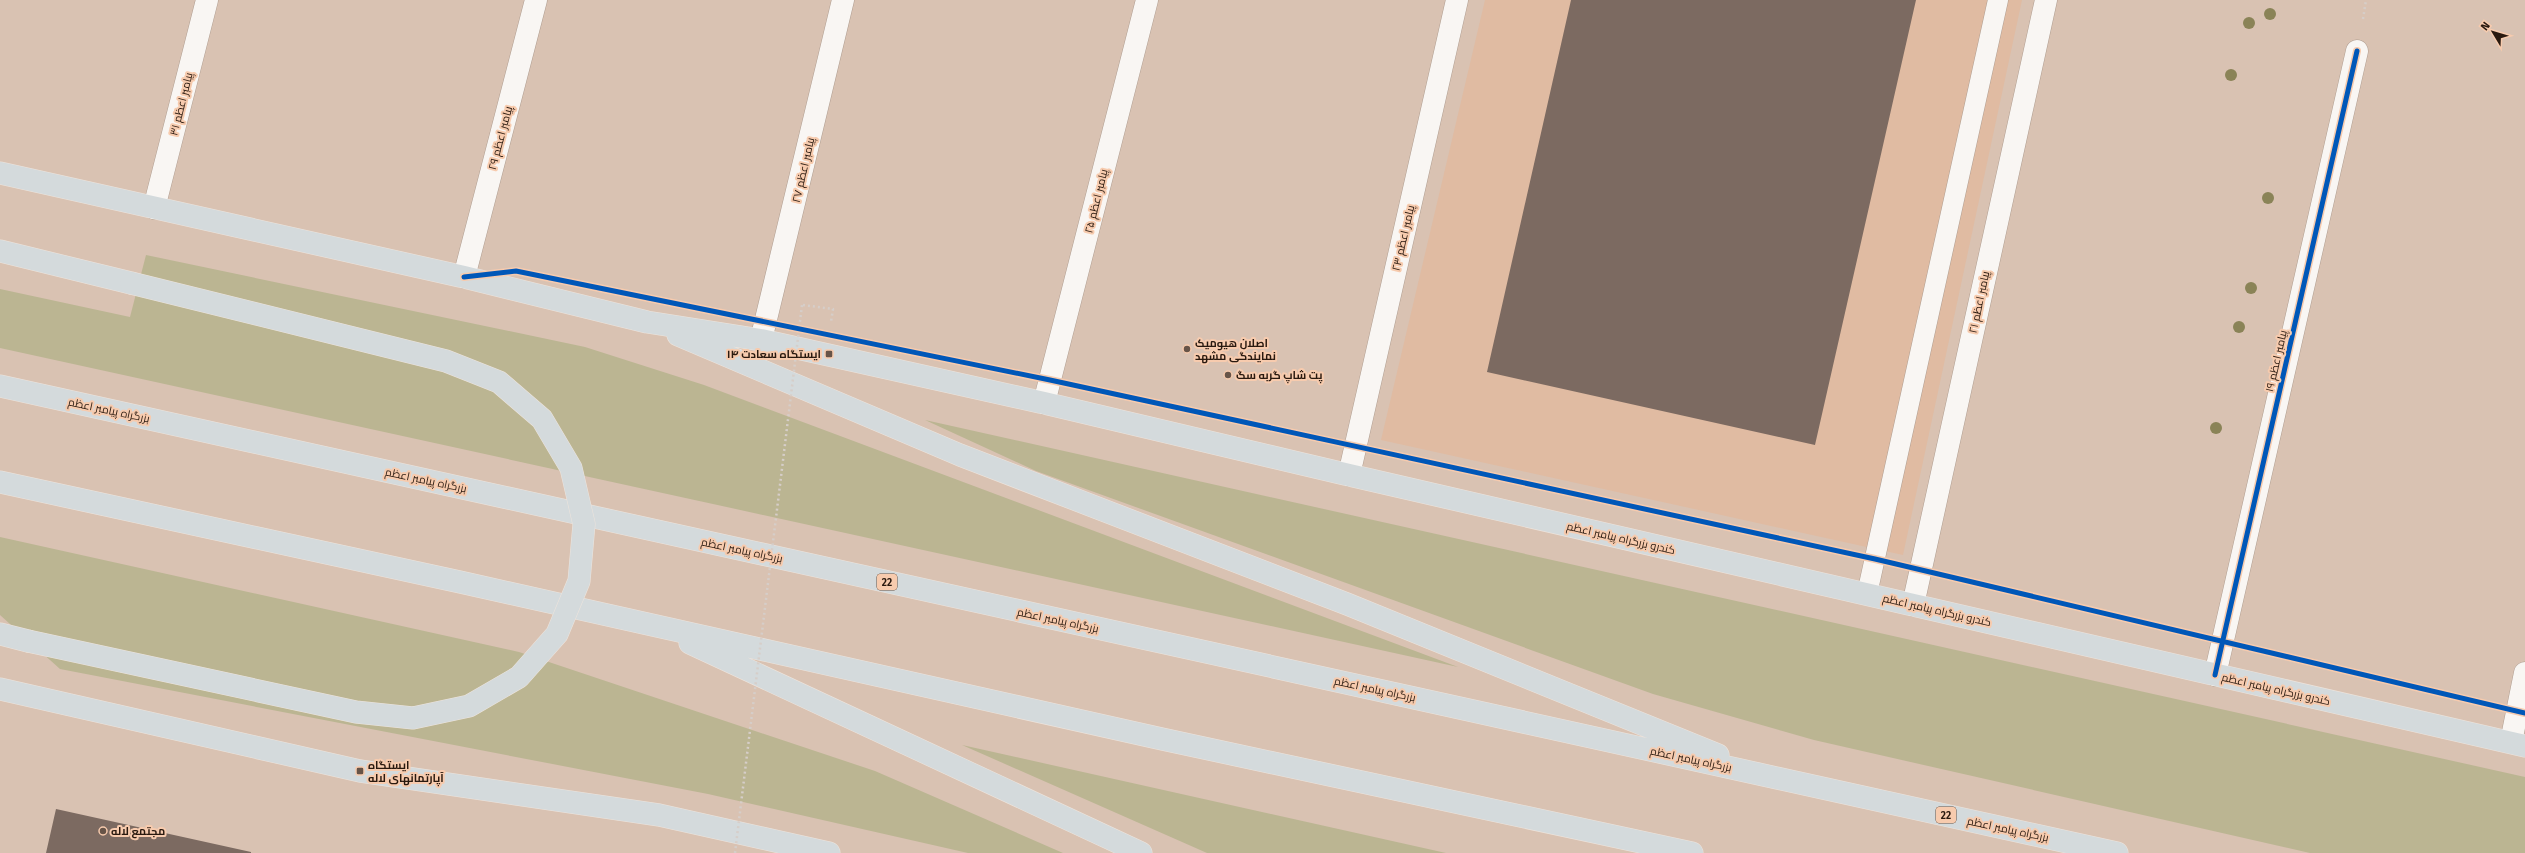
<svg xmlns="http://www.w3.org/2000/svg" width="2525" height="853" viewBox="0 0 2525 853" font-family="'Fira Sans',Cairo,sans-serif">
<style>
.built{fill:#e0bba2}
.green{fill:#bbb592}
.building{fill:#7c6a61}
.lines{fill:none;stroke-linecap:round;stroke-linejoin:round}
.service-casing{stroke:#af9d90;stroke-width:21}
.minor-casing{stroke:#af9d90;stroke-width:23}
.tertiary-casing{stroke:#af9d90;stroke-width:23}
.trunk-casing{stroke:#eee4dc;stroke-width:23}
.path{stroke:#d6cec9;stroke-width:2.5;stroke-dasharray:2 3;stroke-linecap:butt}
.service{stroke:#f9f6f3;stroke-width:20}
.minor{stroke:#f9f6f3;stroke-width:22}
.tertiary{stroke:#f9f6f3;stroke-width:22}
.trunk{stroke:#d4dadc;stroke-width:22}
.trunk-bridge-casing{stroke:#eee4dc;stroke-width:23;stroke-linecap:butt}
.path-bridge{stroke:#d6cec9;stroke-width:2.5;stroke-dasharray:2 3;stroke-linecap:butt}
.trunk-bridge{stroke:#d4dadc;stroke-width:22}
.cycleway-casing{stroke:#f7cbae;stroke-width:8}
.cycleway{stroke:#0057b8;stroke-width:5}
.tree{fill:#8a8357}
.poi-dot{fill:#675448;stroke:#f7cbae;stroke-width:1.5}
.labels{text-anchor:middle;stroke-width:4;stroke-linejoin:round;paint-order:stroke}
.shield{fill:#f7cbae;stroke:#674e3f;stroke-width:1}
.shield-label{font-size:10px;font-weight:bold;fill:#29190f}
.street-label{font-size:11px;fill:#29190f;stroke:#f7cbae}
.poi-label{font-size:11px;font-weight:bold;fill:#29190f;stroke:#f7cbae;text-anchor:start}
</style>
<rect width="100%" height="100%" fill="#d9c2b2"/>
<!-- built -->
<path class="built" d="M1485 0H2022L1903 555 1381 440Z"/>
<!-- green -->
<path class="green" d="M146 255 585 347 704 385 1458 667 0 348V289L130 317Z
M925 420 2525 777V853H2310L1814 740 1653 694 1036 471Z
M0 537 519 652 875 771 1063 853H968L708 794 60 669 0 615Z
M962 745 1446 853H1207Z"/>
<!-- building -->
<path class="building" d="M1571 0H1916L1815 445 1487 372Z
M56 809 251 852V853H46Z"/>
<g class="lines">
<!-- service casing -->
<g class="service-casing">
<path id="service" d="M1867 594 1998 0"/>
</g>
<!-- minor casing -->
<g class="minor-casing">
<path id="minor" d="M154 208 207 0
M464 277 536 0
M761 340 843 0
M1044 403 1147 0
M1913 605 2046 0
M2215 675 2357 51
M2511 742 2525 673"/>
</g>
<!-- tertiary casing -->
<g class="tertiary-casing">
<path id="tertiary" d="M1349 475 1457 0"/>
</g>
<!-- trunk casing -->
<g class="trunk-casing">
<path id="trunk" d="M0 173 464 277 647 322 761 340 1044 403 1349 475 2525 746
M0 251 131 283
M678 335 960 455 1347 604 1718 755
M0 386 2117 853
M0 482 460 582 1162 739 1692 853
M0 634 28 641
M690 643 1141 853
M0 689 360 771 659 815 829 853"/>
</g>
<!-- path -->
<path class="path" d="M2363 19 2366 0
M803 305 833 309 831 322"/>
<!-- service -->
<use href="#service" class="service"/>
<!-- minor -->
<use href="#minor" class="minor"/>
<!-- tertiary -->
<use href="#tertiary" class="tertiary"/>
<!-- trunk -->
<use href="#trunk" class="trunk"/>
<!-- trunk-bridge casing -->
<g class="trunk-bridge-casing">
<path id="trunk-bridge" d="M28 641 356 712 413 718 469 706 519 677 557 634 579 581 584 524 571 468 542 419 499 382 446 361 131 283"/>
</g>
<!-- path-bridge -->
<path class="path-bridge" d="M735 853 802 305"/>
<!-- trunk-bridge -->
<use href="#trunk-bridge" class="trunk-bridge"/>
<!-- cycleway casing -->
<g class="cycleway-casing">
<path id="cycleway" d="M464 277 516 271 1050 380 1875 559 2525 713
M2215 675 2357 51"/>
</g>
<!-- cycleway -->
<use href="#cycleway" class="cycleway"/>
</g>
<!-- trees -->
<g class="tree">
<circle cx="2270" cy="14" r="6"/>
<circle cx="2249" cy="23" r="6"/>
<circle cx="2231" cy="75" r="6"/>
<circle cx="2268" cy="198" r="6"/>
<circle cx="2251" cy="288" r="6"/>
<circle cx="2239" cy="327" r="6"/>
<circle cx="2216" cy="428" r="6"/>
</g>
<!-- markers -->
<g class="poi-dot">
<circle cx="1187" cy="349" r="4"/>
<rect x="825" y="350" width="8" height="8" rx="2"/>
<circle cx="1228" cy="375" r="4"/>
<rect x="356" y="767" width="8" height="8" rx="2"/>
<circle cx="103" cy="831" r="4"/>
</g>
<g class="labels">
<!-- shield labels -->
<g class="shield">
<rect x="877" y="574" width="20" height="16" rx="3"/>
<rect x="1936" y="807" width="20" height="16" rx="3"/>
</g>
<g class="shield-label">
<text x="887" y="586">22</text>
<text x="1946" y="819">22</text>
</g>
<!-- street labels -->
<g class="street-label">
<text transform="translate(181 104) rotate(-76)" y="4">پیامبر اعظم ۳۱</text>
<text transform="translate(500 138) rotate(-75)" y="4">پیامبر اعظم ۲۹</text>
<text transform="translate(803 170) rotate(-77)" y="4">پیامبر اعظم ۲۷</text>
<text transform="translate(1096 201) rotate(-76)" y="4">پیامبر اعظم ۲۵</text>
<text transform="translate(1403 238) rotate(-77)" y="4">پیامبر اعظم ۲۳</text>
<text transform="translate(1979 302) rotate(-78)" y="4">پیامبر اعظم ۲۱</text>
<text transform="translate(2276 361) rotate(-77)" y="4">پیامبر اعظم ۱۹</text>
<text transform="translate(109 410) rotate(12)" y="4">بزرگراه پیامبر اعظم</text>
<text transform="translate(426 480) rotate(12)" y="4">بزرگراه پیامبر اعظم</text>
<text transform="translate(1621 538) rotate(13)" y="4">کندرو بزرگراه پیامبر اعظم</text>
<text transform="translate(742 550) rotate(12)" y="4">بزرگراه پیامبر اعظم</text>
<text transform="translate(1937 610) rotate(13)" y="4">کندرو بزرگراه پیامبر اعظم</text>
<text transform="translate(1058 620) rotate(12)" y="4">بزرگراه پیامبر اعظم</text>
<text transform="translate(1375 689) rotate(12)" y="4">بزرگراه پیامبر اعظم</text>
<text transform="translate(2276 689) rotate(13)" y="4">کندرو بزرگراه پیامبر اعظم</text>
<text transform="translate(1691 759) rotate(12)" y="4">بزرگراه پیامبر اعظم</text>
<text transform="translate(2008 829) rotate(12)" y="4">بزرگراه پیامبر اعظم</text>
</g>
<!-- poi labels -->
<g class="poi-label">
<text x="1195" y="347">اصلان هیومیک<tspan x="1195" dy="13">نمایندگی مشهد</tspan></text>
<text x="821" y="358" text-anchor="end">ایستگاه سعادت ۱۴</text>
<text x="1236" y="379">پت شاپ گربه سگ</text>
<text x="368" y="769">ایستگاه<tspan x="368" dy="13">آپارتمانهای لاله</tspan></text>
<text x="111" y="835">مجتمع لاله</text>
</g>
</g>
<!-- north arrow -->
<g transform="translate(2493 32) rotate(308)" stroke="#f7cbae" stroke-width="3" paint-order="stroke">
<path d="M0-3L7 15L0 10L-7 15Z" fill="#29190f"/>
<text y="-6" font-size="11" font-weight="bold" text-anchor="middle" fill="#29190f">N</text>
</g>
</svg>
